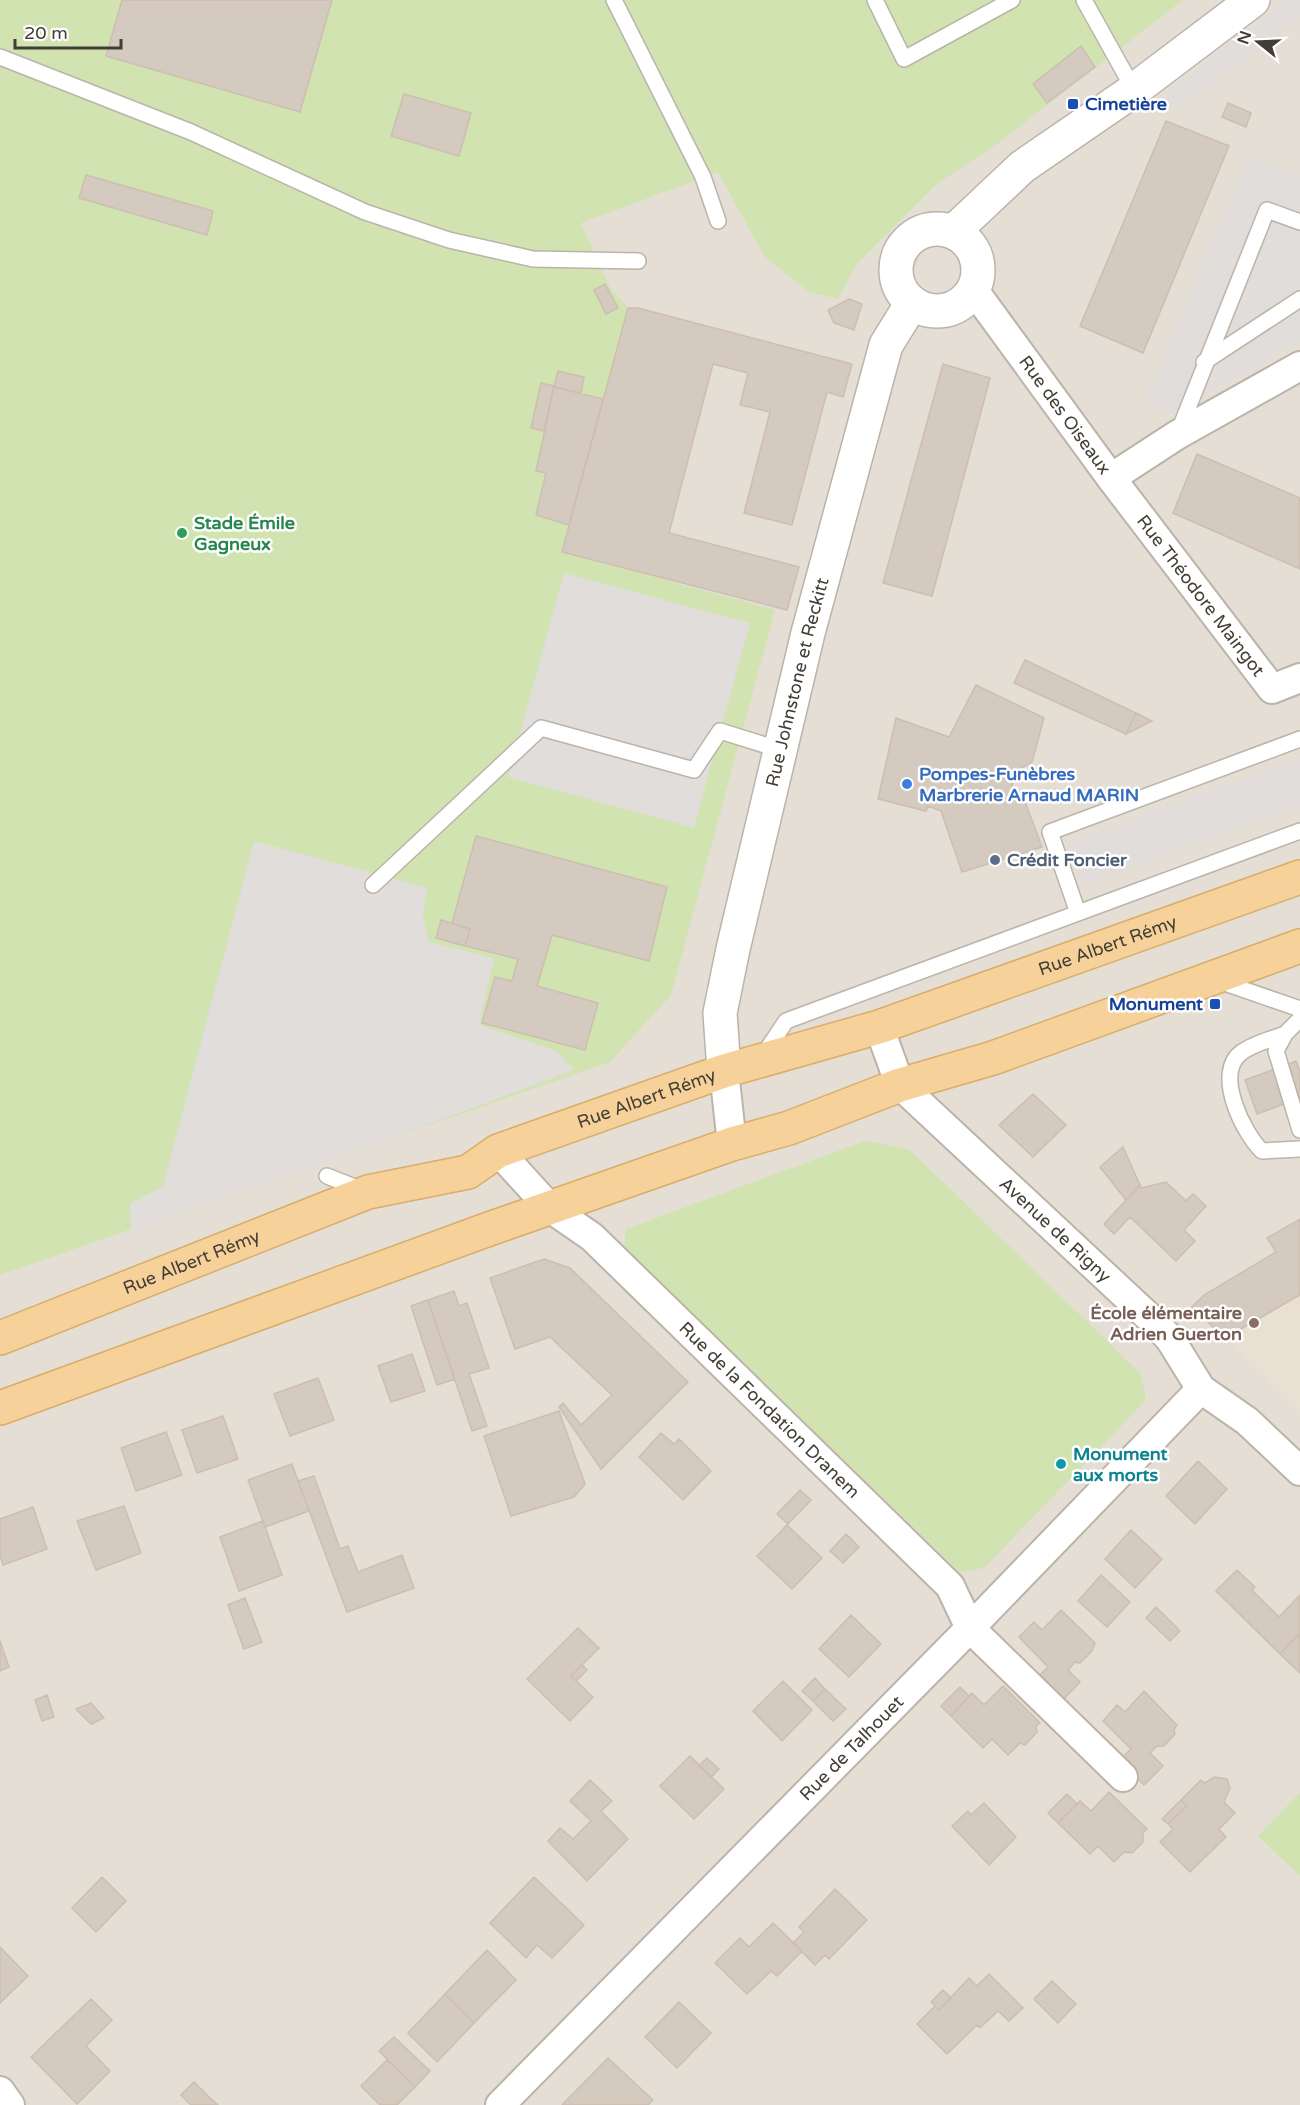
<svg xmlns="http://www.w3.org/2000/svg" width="1300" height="2105" viewBox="0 0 1300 2105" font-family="'Varela Round',sans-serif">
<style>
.residential{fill:#e5ded4}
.education{fill:#e9e0d1}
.green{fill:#d1e3b1}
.parking{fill:#e0ddda}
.building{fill:#d5cabf;stroke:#ccbeb0;stroke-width:1.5}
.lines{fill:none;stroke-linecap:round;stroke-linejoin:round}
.service-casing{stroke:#bcb3a9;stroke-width:18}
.minor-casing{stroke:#bcb3a9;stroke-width:32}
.tertiary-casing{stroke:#bcb3a9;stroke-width:36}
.primary-casing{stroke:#d9ad6b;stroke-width:36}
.service{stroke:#fff;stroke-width:15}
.minor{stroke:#fff;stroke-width:28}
.tertiary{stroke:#fff;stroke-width:33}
.primary{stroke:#f6d29a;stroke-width:33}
.transit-dot{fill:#1a4fb4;stroke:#fff;stroke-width:2}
.leisure-dot{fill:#2e9e5b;stroke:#fff;stroke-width:2}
.shop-dot{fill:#3f7fe0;stroke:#fff;stroke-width:2}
.service-dot{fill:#5c6f8a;stroke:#fff;stroke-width:2}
.education-dot{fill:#8d6e63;stroke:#fff;stroke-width:2}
.culture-dot{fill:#0f9aa8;stroke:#fff;stroke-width:2}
.labels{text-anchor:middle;stroke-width:5;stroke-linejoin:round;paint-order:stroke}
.transit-label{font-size:18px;font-weight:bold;fill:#164399;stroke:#fff;text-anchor:start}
.street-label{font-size:18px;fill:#433d36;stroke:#fff}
.leisure-label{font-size:18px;font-weight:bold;fill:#27864d;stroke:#fff;text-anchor:start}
.shop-label{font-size:18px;font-weight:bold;fill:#366cbe;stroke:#fff;text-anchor:start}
.service-label{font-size:18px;font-weight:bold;fill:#4e5e75;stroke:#fff;text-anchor:start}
.education-label{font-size:18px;font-weight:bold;fill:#785e54;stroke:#fff;text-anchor:end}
.culture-label{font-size:18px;font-weight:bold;fill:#0d838f;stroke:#fff;text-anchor:start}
</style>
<rect width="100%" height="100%" fill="#f1ede6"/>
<!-- residential -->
<path class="residential" d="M0 0H1300V2105H0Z"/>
<!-- education -->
<path class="education" d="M1300 1219V1410L1192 1307 1204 1295 1276 1252 1267 1238Z"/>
<!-- green -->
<path class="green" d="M0 0H1183L993 147 938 183 856 265 838 299 809 292 764 256 718 172 581 223 610 288 628 308 603 399 581 393 584 377 558 371 554 386 541 383 531 428 544 431 536 471 546 473 536 515 569 525 563 552 775 610 671 995 610 1062 0 1275Z
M865 1141 909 1149 1141 1374 1146 1400 984 1568 960 1572 624 1249 626 1229Z
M1300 1793V1876L1258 1836Z"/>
<!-- parking -->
<path class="parking" d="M1288 0H1300V18L1180 108 1153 102Z
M1249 154 1300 178V342L1168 414 1144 402Z
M564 573 750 623 694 828 508 777Z
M1300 758V806L1082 884 1066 844Z
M254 841 427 888 423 916 429 942 494 958 479 1025 557 1051 574 1070 395 1137 131 1230 130 1204 163 1186Z"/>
<!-- building -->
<path class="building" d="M122 0H332L300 112 106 56Z
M1081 46 1095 67 1047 103 1033 84Z
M404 94 471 113 459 156 391 136Z
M1228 103 1251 113 1246 127 1222 117Z
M1166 121 1229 146 1143 353 1080 326Z
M86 175 213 211 207 235 79 198Z
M605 284 618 308 606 314 594 290Z
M849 299 862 304 854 330 834 323 828 310Z
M628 308H638L852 364 843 397 827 392 792 525 744 513 770 412 740 405 748 373 713 364 669 533 799 567 787 610 562 552Z
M943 364 990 378 932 596 883 583Z
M558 371 584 377 581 393 554 387Z
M541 383 554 386 544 431 531 428Z
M554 387 603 399 569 525 536 515 546 473 536 471Z
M1197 454 1300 498V569L1173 513Z
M1025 660 1136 713 1126 734 1014 683Z
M976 685 1044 718 1032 762 1018 770 1012 785 1017 799 1026 804 1042 847 962 872 941 811 928 806 926 811 878 799 896 718 949 737Z
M1136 713 1152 721 1126 734Z
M476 836 667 887 649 961 552 935 537 986 598 1003 585 1050 482 1023 495 977 512 981 518 959 465 946 470 929 452 923Z
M441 920 470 929 465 946 436 938Z
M1296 1061 1300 1072V1098L1257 1114 1245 1080Z
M1033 1094 1066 1125 1033 1157 999 1125Z
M1123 1147 1140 1185 1126 1200 1100 1167Z
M1166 1182 1186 1201 1193 1194 1206 1206 1184 1230 1195 1241 1176 1261 1130 1217 1114 1234 1104 1224 1140 1185 1141 1188Z
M1300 1219V1295L1225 1338 1192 1307 1204 1295 1276 1252 1267 1238Z
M544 1259 570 1268 688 1382 601 1469 559 1407 563 1403 581 1425 612 1395 550 1337 515 1349 490 1278Z
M454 1291 459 1306 467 1303 489 1368 469 1374 487 1426 472 1431 428 1300Z
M428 1300 455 1379 437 1385 411 1306Z
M412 1354 425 1391 391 1402 378 1366Z
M318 1378 334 1420 290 1436 274 1394Z
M559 1411 585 1484 574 1497 511 1516 484 1436Z
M223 1416 238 1459 197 1473 182 1430Z
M166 1432 182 1475 136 1491 121 1448Z
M661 1433 674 1444 679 1439 711 1471 683 1500 639 1457Z
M1198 1461 1227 1489 1195 1524 1166 1496Z
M292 1464 309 1511 265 1527 248 1480Z
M314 1476 340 1549 348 1546 358 1572 402 1555 414 1588 347 1612 298 1481Z
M800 1490 811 1500 788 1524 777 1514Z
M124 1506 141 1553 96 1570 77 1521Z
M33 1507 47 1549 3 1565 0 1555V1519Z
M263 1521 282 1575 239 1591 220 1537Z
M787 1525 822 1558 792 1589 757 1556Z
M1131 1530 1162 1559 1135 1588 1105 1559Z
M846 1534 859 1547 843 1563 830 1551Z
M1237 1570 1255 1587 1252 1590 1279 1617 1300 1595V1633L1280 1654 1216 1591Z
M1101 1575 1130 1602 1107 1627 1078 1601Z
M245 1598 262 1642 244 1649 228 1605Z
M1156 1607 1180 1631 1170 1641 1146 1618Z
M1061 1610 1095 1643 1092 1651 1080 1663 1075 1662 1068 1670 1080 1682 1060 1703 1036 1679 1048 1667 1019 1637 1034 1622 1042 1630Z
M851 1615 881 1644 849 1677 819 1649Z
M578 1628 599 1648 571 1676 593 1697 570 1721 527 1679Z
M1300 1633V1673L1280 1654Z
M0 1641 9 1667 0 1671Z
M582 1665 587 1670 576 1681 571 1676Z
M815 1678 825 1689 813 1701 802 1691Z
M783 1681 812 1710 782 1741 753 1711Z
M1003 1686 1040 1723 1036 1726 1037 1732 1025 1745 1020 1743 1008 1755 992 1739 983 1748 951 1716 972 1693 984 1705Z
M960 1687 969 1696 951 1716 941 1706Z
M825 1689 846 1709 833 1721 813 1701Z
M1144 1691 1177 1725 1174 1729 1175 1734 1164 1746H1157L1150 1753 1163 1766 1144 1785 1120 1760 1131 1749 1103 1721 1117 1705 1125 1712Z
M47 1695 54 1717 42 1721 35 1700Z
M91 1703 104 1718 91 1724 76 1709Z
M690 1756 724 1789 694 1819 660 1786Z
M707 1758 719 1769 711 1777 699 1766Z
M1214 1777 1227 1779 1230 1788 1224 1802 1235 1813 1219 1829 1226 1837 1190 1872 1160 1842 1173 1829 1168 1824 1187 1806 1181 1800 1201 1780 1205 1783Z
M590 1780 612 1801 601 1811 628 1839 587 1881 548 1841 560 1828 573 1839 591 1821 570 1801Z
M1109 1792 1147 1829 1143 1833V1842L1132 1853 1124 1852 1114 1862 1098 1846 1090 1854 1058 1823 1080 1801 1091 1811Z
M1067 1794 1077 1804 1058 1823 1048 1813Z
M1181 1800 1187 1806 1168 1824 1162 1819Z
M984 1803 1016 1837 989 1865 952 1826 968 1811 971 1815Z
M102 1877 126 1901 96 1932 72 1908Z
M534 1877 584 1925 552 1958 537 1945 526 1958 490 1923Z
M835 1889 867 1920 829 1959 825 1955 815 1965 793 1943 804 1932 799 1927Z
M773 1923 802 1951 777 1976 771 1971 747 1994 715 1963 740 1938 749 1947Z
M0 1947 28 1976 0 2003Z
M487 1950 516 1980 474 2023 445 1994Z
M989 1974 1023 2008 1009 2021 998 2011 980 2028 977 2025 947 2054 917 2024 935 2006 939 2010 969 1978 977 1986Z
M1052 1981 1076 2004 1058 2023 1034 1999Z
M943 1990 951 1998 939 2010 931 2002Z
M445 1994 474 2023 437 2062 408 2033Z
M91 1999 112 2020 86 2046 110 2071 77 2104 31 2057Z
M679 2002 711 2033 677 2068 645 2037Z
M394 2037 430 2071 415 2087 379 2051Z
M608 2058 653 2100 648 2105H562Z
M387 2060 415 2087 397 2105H380L361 2086Z
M194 2082 207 2095 218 2105H191L181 2095Z"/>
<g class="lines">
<!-- service casing -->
<g class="service-casing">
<path id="service" d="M614 0 703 177 718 221
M875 0 904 59 1012 0
M1084 0 1134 90
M0 57 191 132 365 212 449 240 533 259 638 261
M1204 362 1300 299
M1178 433 1267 210 1300 222
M1300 739 1050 832 1078 913 1300 831
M373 885 541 728 694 770 720 731 781 750
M1216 980 1300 1009
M1300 1019 1285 1034 1276 1051 1300 1130
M1285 1034C1271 1039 1253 1044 1242 1052 1213 1072 1243 1133 1262 1151L1300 1149
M762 1057 786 1021 1078 913
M327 1176 362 1190"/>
</g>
<!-- minor casing -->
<g class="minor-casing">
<g id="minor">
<path id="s1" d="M973 289 1111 478 1272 689 1300 678"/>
<path d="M1111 478 1177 435 1300 366"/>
<path id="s2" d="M879 1027 900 1085 1152 1320 1170 1339 1201 1389 1247 1421 1300 1471"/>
<path d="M724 1071 732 1144"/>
<path id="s3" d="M498 1151 550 1208 592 1237 950 1586 970 1628 1123 1777"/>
<path d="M0 2091 10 2105"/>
<path id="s4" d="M500 2105 970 1628 1201 1389"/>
</g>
</g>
<!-- tertiary casing -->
<g class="tertiary-casing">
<g id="tertiary">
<circle cx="937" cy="270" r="41"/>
<path d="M953 232 1022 167 1134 90 1253 0"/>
<path id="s5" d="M724 1071 720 1013 733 949 808 633 886 345 912 303"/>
</g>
</g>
<!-- primary casing -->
<g class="primary-casing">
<g id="primary">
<path id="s6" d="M0 1338 368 1192 468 1172 498 1151 724 1071 879 1027 1300 877"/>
<path d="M0 1408 489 1229 732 1144 789 1128 900 1085 993 1058 1300 946"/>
</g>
</g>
<!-- service -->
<use href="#service" class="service"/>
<!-- minor -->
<use href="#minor" class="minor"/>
<!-- tertiary -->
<use href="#tertiary" class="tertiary"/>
<!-- primary -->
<use href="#primary" class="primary"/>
</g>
<!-- markers -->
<g class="transit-dot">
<rect x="1067" y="98" width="12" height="12" rx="3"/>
<rect x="1209" y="998" width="12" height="12" rx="3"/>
</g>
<circle class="leisure-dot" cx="182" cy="533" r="6"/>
<circle class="shop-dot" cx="907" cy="784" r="6"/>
<circle class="service-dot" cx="995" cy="860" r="6"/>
<circle class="education-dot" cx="1254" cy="1323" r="6"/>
<circle class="culture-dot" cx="1061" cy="1464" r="6"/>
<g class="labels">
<!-- transit labels -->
<g class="transit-label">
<text x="1085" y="110">Cimetière</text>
<text x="1203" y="1010" text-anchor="end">Monument</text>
</g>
<!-- street labels -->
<g class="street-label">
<text dy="6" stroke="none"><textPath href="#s1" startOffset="156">Rue des Oiseaux</textPath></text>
<text dy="6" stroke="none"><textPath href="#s1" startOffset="382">Rue Théodore Maingot</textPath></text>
<text dy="6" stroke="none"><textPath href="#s5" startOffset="398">Rue Johnstone et Reckitt</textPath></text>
<text dy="6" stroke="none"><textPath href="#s6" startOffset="1178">Rue Albert Rémy</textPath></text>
<text dy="6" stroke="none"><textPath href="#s6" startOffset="692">Rue Albert Rémy</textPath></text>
<text dy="6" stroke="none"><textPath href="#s2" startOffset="274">Avenue de Rigny</textPath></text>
<text dy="6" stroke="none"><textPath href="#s6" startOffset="206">Rue Albert Rémy</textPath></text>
<text dy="6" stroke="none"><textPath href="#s3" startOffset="376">Rue de la Fondation Dranem</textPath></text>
<text dy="6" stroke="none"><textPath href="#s4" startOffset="501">Rue de Talhouet</textPath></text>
</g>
<!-- leisure labels -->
<g class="leisure-label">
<text x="194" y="529">Stade Émile<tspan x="194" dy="21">Gagneux</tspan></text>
</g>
<!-- shop labels -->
<g class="shop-label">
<text x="919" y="780">Pompes-Funèbres<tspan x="919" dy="21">Marbrerie Arnaud MARIN</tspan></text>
</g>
<!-- service labels -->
<g class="service-label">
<text x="1007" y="866">Crédit Foncier</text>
</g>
<!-- education labels -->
<g class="education-label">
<text x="1242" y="1319">École élémentaire<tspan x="1242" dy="21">Adrien Guerton</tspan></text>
</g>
<!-- culture labels -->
<g class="culture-label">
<text x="1073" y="1460">Monument<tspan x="1073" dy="21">aux morts</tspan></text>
</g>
</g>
<!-- north arrow -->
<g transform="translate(1258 42) rotate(288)" stroke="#ffffff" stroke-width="4.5" paint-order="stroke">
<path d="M0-4.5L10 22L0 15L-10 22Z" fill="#433d36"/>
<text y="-9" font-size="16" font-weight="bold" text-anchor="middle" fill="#433d36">N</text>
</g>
<!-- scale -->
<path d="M15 39v9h106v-9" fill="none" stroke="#433d36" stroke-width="3"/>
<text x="24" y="39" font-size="18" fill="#433d36" stroke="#ffffff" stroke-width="4.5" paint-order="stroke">20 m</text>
</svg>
